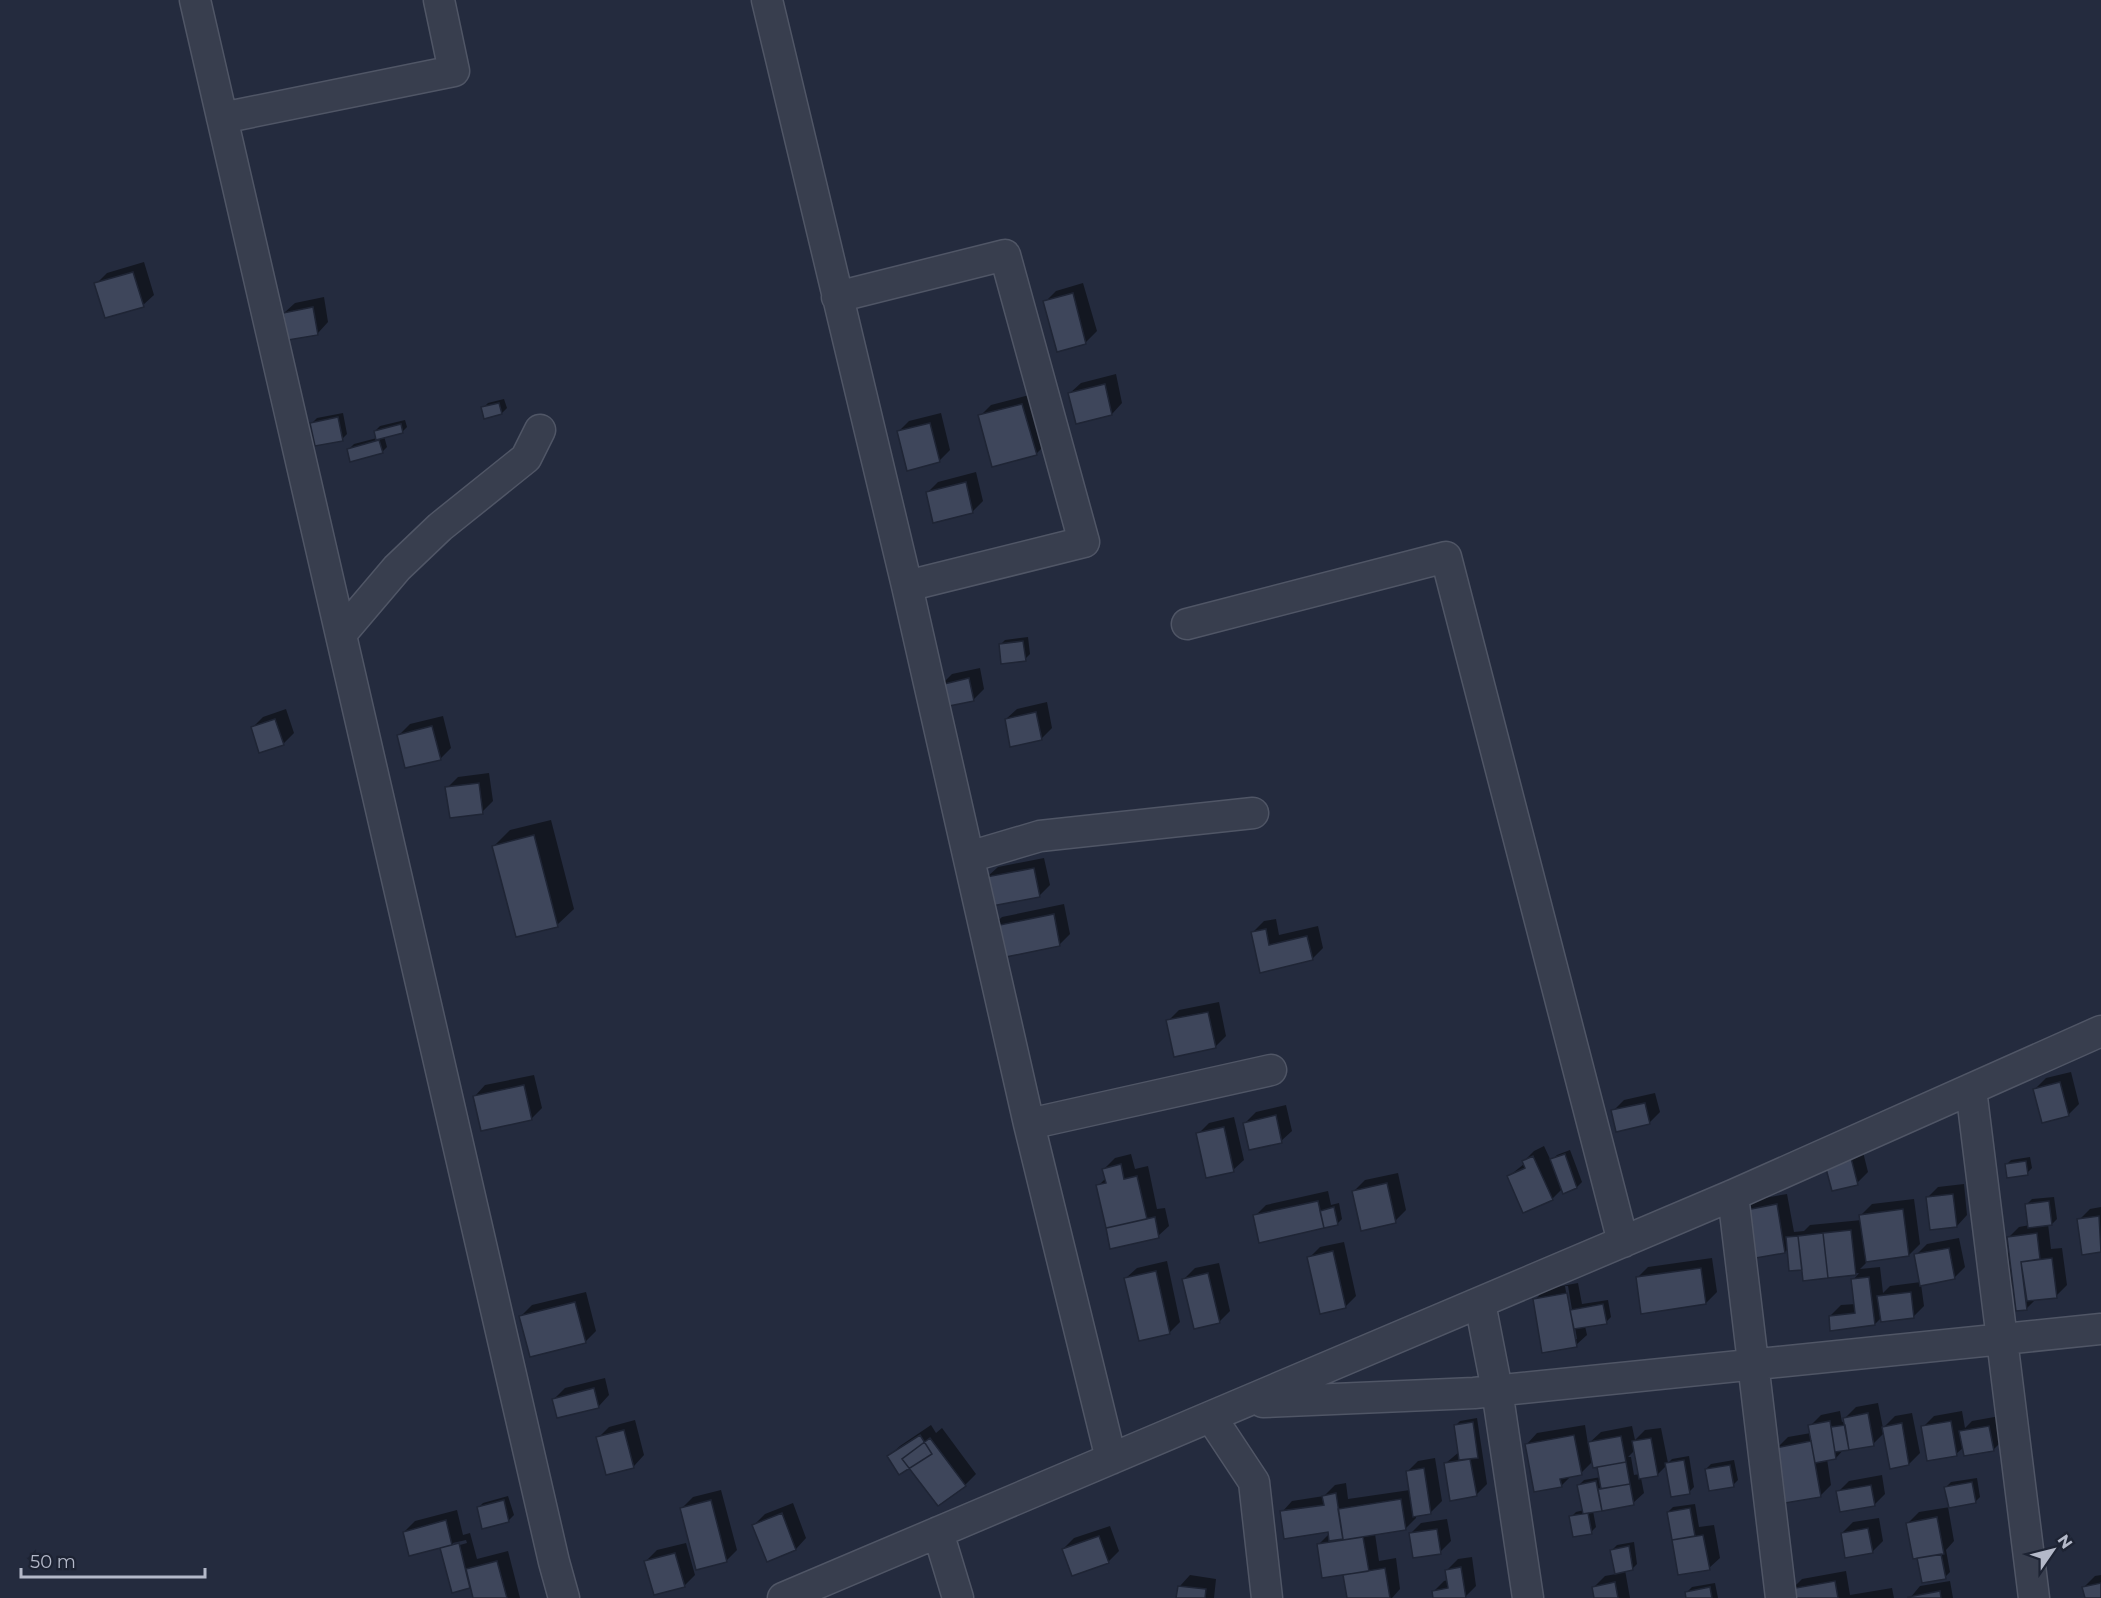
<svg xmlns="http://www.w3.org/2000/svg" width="2101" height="1598" viewBox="0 0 2101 1598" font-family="Montserrat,sans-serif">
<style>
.shadow{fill:#0007;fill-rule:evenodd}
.building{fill:#3e465b;stroke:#1f2535;stroke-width:1.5}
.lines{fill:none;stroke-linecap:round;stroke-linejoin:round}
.minor-casing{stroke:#505666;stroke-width:33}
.minor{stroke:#383e4e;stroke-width:30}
</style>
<rect width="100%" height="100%" fill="#242b3e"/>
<!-- shadow -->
<path class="shadow" d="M144 262 154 295 143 305 96 284 107 273Z
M1083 283 1097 331 1086 342 1058 350 1045 302 1056 291Z
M324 297 328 322 318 333 284 313 295 303Z
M1116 374 1122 403 1112 414 1070 393 1081 383Z
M1033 394 1047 443 1036 454 980 416 991 405Z
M504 399 507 408 502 413 483 408 488 403Z
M343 413 347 434 342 439 312 423 317 418Z
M941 413 950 450 939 461 899 431 909 421Z
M405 420 407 427 402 432 384 436 387 447 382 452 349 449 354 444 377 438 375 431 380 426Z
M976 472 983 501 973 511 927 493 938 482Z
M1028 637 1030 654 1025 659 1000 645 1005 640Z
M980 668 984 689 973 700 941 685 952 674Z
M1047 702 1052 728 1041 739 1006 719 1017 709Z
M286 709 294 733 283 744 252 728 263 717Z
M443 716 451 748 440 759 399 735 410 724Z
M489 773 493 801 482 812 447 788 458 777Z
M551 820 574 909 557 925 494 846 510 830Z
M1044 858 1050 885 1039 896 987 877 998 867Z
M1064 904 1070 934 1059 945 991 927 1002 917Z
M1276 919 1279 935 1318 926 1323 948 1312 959 1261 971 1253 932 1264 921Z
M1219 1002 1226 1036 1215 1047 1168 1021 1179 1010Z
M2071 1072 2079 1104 2068 1115 2035 1089 2046 1078Z
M534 1075 542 1108 531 1119 475 1096 485 1085Z
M1655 1093 1660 1112 1649 1123 1613 1111 1624 1100Z
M1286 1105 1292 1131 1281 1141 1245 1123 1256 1112Z
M1234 1117 1244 1160 1233 1170 1198 1134 1209 1123Z
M1544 1146 1551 1161 1557 1155 1570 1150 1582 1182 1577 1187 1563 1188 1552 1199 1509 1176 1524 1164V1161L1534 1151Z
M1862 1148 1868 1172 1857 1183 1827 1165Z
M1131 1154 1135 1169 1148 1166 1157 1209 1165 1208 1169 1226 1158 1236 1098 1186 1106 1178 1104 1169 1115 1158Z
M2030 1157 2032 1168 2027 1173 2006 1165 2011 1160Z
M1398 1173 1406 1210 1395 1221 1354 1191 1365 1180Z
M1964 1184 1967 1215 1957 1226 1927 1198 1938 1187Z
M1328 1191 1331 1205 1339 1203 1342 1219 1337 1224 1255 1216 1266 1205Z
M1787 1194 1794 1232 1804 1231 1810 1225 1862 1220 1861 1215 1872 1204 1914 1199 1920 1244 1909 1255 1866 1260V1263L1860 1269 1880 1267 1883 1293 1890 1286 1921 1282 1916 1255 1927 1244 1959 1238 1965 1267 1954 1278 1921 1284 1924 1306 1913 1317H1882L1875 1324 1830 1316 1841 1305 1856 1304 1853 1280 1859 1273 1804 1279 1803 1268 1788 1249 1785 1252 1743 1211 1753 1200Z
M2054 1197 2057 1219 2052 1224H2048L2051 1249 2062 1248 2067 1285 2056 1296 2037 1298 2027 1308 2017 1309 2014 1286 2000 1288 2001 1253 2010 1252 2008 1238 2019 1227 2030 1225 2027 1204 2032 1199Z
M2101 1207V1251L2083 1253 2079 1220 2090 1209Z
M1344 1242 1356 1296 1345 1307 1309 1258 1320 1247Z
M1712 1258 1717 1292 1706 1303 1637 1278 1648 1267Z
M1167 1261 1180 1322 1169 1333 1126 1278 1137 1268Z
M1219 1263 1230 1311 1219 1322 1184 1279 1195 1268Z
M1578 1283 1582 1304 1608 1300 1611 1317 1606 1322 1585 1326 1587 1335 1576 1345 1535 1300 1545 1289ZM1565 1286H1568L1577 1339H1574Z
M586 1292 596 1331 585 1342 521 1316 532 1305Z
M605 1378 609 1395 599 1406 558 1417 554 1399 565 1388Z
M1878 1403 1883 1428 1895 1416 1912 1413 1920 1453 1909 1464 1885 1432 1873 1444 1844 1449 1836 1458 1827 1459 1831 1485 1820 1496 1777 1448 1788 1437 1811 1433 1810 1426 1821 1415 1840 1411 1842 1422 1845 1421V1418L1856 1407Z
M1962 1411 1965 1428 1972 1421 2000 1416 2004 1439 1993 1450 1964 1447 1956 1454 1923 1427 1934 1416Z
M1477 1418 1487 1484 1476 1495 1446 1463 1459 1452 1455 1426 1460 1421Z
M635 1420 644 1455 634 1466 607 1473 598 1438 609 1427Z
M931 1425 936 1433 942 1428 976 1474 965 1485 910 1466 889 1456 900 1446Z
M1585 1425 1588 1444 1601 1432 1632 1426 1635 1440 1645 1430 1661 1428 1668 1463 1672 1459 1689 1456 1694 1487 1689 1492 1667 1465 1657 1475 1641 1478 1644 1493 1633 1503 1593 1511 1596 1527 1591 1532 1571 1517 1576 1512 1584 1510 1579 1485 1584 1480 1601 1477 1599 1465 1593 1461 1581 1473 1572 1475 1561 1486 1527 1444 1537 1433ZM1635 1450 1640 1474 1634 1475 1631 1457H1628Z
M1435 1458 1442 1501 1431 1512 1416 1515V1518L1405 1529 1375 1534 1379 1561 1396 1558 1400 1589 1392 1598H1348L1344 1573 1318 1545 1330 1533 1329 1530 1282 1512 1292 1501 1324 1496 1335 1485 1346 1483 1348 1499 1410 1490 1407 1472 1418 1461Z
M1734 1460 1738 1480 1733 1485 1706 1469 1711 1464Z
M1882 1475 1885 1494 1874 1505 1838 1492 1849 1481Z
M1977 1478 1980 1497 1975 1502 1948 1507 1954 1541 1946 1550 1950 1572 1945 1577 1908 1523 1919 1512 1950 1507 1946 1487 1951 1482Z
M721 1490 737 1550 726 1561 682 1508 693 1497Z
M508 1496 514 1515 509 1520 483 1527 478 1508 483 1503Z
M793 1503 806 1538 796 1549 754 1525 765 1514Z
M1695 1504 1699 1527 1714 1525 1720 1558 1709 1568 1680 1574 1668 1512 1673 1507Z
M457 1510 463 1535 470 1533 477 1559 508 1551 520 1598H475L471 1586 453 1591 441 1546 404 1532 415 1521ZM466 1540 467 1543 453 1547V1543Z
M1879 1518 1883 1541 1872 1552 1842 1533 1853 1522Z
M1447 1519 1451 1541 1440 1552 1410 1534 1421 1523Z
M1110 1526 1119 1551 1108 1562 1063 1549 1074 1538Z
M1634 1542 1637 1564 1632 1569 1625 1570 1630 1598H1596L1594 1587 1605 1576 1616 1574 1612 1550 1617 1545Z
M686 1543 695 1575 684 1586 646 1561 657 1550Z
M1472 1557 1476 1586 1465 1597 1434 1598V1591L1444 1581 1448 1580 1447 1570 1458 1559Z
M1846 1571 1850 1595 1892 1588 1894 1598H1793L1791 1590 1802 1579Z
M1190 1575 1216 1579 1214 1598H1178L1180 1586Z
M2101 1575V1598H2086L2084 1587 2095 1576Z
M1950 1581 1953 1598H1910L1920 1586Z
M1715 1583 1718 1598H1688L1687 1592 1692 1587Z"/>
<!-- building -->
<path class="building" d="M133 272 144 307 105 318 94 283Z
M1073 293 1086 344 1057 352 1043 301Z
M313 307 318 335 288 340 283 313Z
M1105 384 1112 415 1076 424 1068 393Z
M499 403 502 414 484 419 481 407Z
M1022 404 1037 455 992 467 978 415Z
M338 417 343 441 315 446 310 423Z
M930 423 940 462 907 471 897 431Z
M401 424 403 433 376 440 374 431Z
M379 440 383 453 350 462 347 449Z
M966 482 973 513 933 523 926 492Z
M1023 641 1026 661 1001 664 999 644Z
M969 678 974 701 944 707 940 685Z
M1036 712 1042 740 1010 747 1005 719Z
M275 719 284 745 259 753 251 727Z
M432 726 441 760 405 768 397 735Z
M479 783 483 814 450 818 445 787Z
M534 835 558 927 516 937 492 846Z
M1034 868 1040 897 992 906 986 877Z
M1054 914 1060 946 996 959 990 927Z
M1266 929 1269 945 1307 936 1313 960 1260 973 1251 932Z
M1208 1012 1216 1048 1174 1057 1166 1020Z
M2060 1082 2069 1116 2042 1123 2033 1089Z
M524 1085 532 1120 481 1131 473 1096Z
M1645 1103 1650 1124 1616 1132 1611 1110Z
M1276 1115 1282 1143 1249 1150 1243 1123Z
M1224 1127 1234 1172 1206 1178 1196 1133Z
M1565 1154 1577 1188 1563 1194 1550 1159Z
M1533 1156 1553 1200 1523 1213 1507 1176 1525 1168 1522 1161Z
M1851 1158 1858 1185 1832 1191 1825 1165Z
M2026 1161 2028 1175 2007 1178 2005 1164Z
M1121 1164 1124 1179 1137 1176 1147 1219 1106 1228 1096 1185 1106 1183 1102 1169Z
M1387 1183 1396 1223 1361 1231 1352 1191Z
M1953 1194 1957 1227 1930 1230 1926 1197Z
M1318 1201 1324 1228 1259 1243 1253 1215Z
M2049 1201 2052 1225 2028 1228 2025 1204Z
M1777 1204 1785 1253 1750 1259 1741 1211Z
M1334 1207 1338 1225 1324 1228 1320 1211Z
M1903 1209 1909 1256 1866 1262 1859 1215Z
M2099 1216 2101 1252 2082 1255 2077 1219Z
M1155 1217 1159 1238 1110 1249 1106 1228Z
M1851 1230 1856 1275 1828 1278 1823 1233Z
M1823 1233 1828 1278 1803 1281 1798 1236Z
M2037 1233 2040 1259 2021 1262 2027 1310 2016 1311 2007 1237Z
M1798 1236 1802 1270 1789 1271 1786 1237Z
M1949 1248 1955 1279 1920 1286 1914 1254Z
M1333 1251 1346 1308 1320 1314 1307 1257Z
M2052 1258 2057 1298 2027 1301 2021 1262Z
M1701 1268 1706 1304 1641 1314 1636 1277Z
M1156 1271 1170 1334 1139 1341 1124 1278Z
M1208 1273 1220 1323 1194 1329 1182 1279Z
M1869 1277 1875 1325 1830 1331 1829 1316 1855 1313 1851 1279Z
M1911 1292 1914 1318 1881 1322 1877 1296Z
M1567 1293 1577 1347 1542 1353 1533 1299Z
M575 1302 586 1343 530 1357 519 1316Z
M1603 1304 1607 1324 1574 1329 1570 1310Z
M594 1388 599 1408 557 1418 552 1399Z
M1868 1413 1874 1446 1849 1450 1843 1418Z
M1830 1421 1836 1459 1815 1463 1808 1425Z
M1951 1421 1957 1456 1927 1461 1921 1426Z
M1473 1422 1478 1458 1459 1460 1454 1425Z
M1902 1423 1909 1465 1890 1469 1882 1427Z
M1845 1425 1849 1450 1835 1452 1831 1427Z
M1989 1426 1994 1451 1964 1456 1959 1431Z
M624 1430 634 1468 606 1475 596 1437Z
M920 1435 932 1454 899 1475 887 1456Z
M1574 1435 1582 1475 1560 1479 1562 1487 1534 1492 1525 1444Z
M1621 1436 1626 1462 1593 1468 1588 1442Z
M930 1438 966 1486 938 1506 902 1459Z
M1651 1438 1658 1476 1639 1479 1632 1441Z
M1811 1441 1821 1497 1785 1503 1775 1448Z
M1470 1459 1477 1496 1450 1501 1444 1463Z
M1684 1460 1690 1494 1671 1497 1665 1463Z
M1626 1462 1630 1484 1601 1489 1597 1467Z
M1730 1465 1734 1487 1709 1491 1705 1469Z
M1424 1468 1431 1514 1413 1517 1406 1471Z
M1596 1481 1602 1511 1583 1514 1577 1485Z
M1972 1482 1976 1503 1949 1508 1944 1487Z
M1630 1484 1634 1505 1602 1511 1598 1489Z
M1871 1485 1875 1506 1840 1512 1836 1491Z
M1336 1493 1343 1539 1329 1541 1328 1532 1284 1539 1280 1511 1324 1505 1322 1496Z
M1401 1499 1406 1530 1343 1540 1338 1509Z
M504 1500 509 1522 482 1529 477 1507Z
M711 1500 727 1562 696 1570 680 1508Z
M1690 1508 1695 1536 1672 1540 1667 1512Z
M782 1513 796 1550 767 1562 752 1525Z
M1588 1513 1592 1534 1573 1537 1569 1516Z
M1937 1517 1944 1554 1913 1559 1906 1523Z
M446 1520 452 1545 409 1556 403 1532Z
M1868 1528 1873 1553 1845 1558 1841 1533Z
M1437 1529 1441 1554 1413 1558 1409 1533Z
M1703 1535 1710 1570 1678 1575 1672 1540Z
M1099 1536 1109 1563 1072 1576 1062 1549Z
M1363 1537 1369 1571 1322 1578 1317 1544Z
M459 1543 470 1588 452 1593 440 1548Z
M1629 1546 1633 1570 1615 1574 1610 1550Z
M675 1553 685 1587 654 1595 644 1561Z
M1941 1554 1946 1579 1922 1583 1917 1558Z
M497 1561 507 1598H473L466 1569Z
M1461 1567 1466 1598H1433L1432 1591 1448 1588 1445 1570Z
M1385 1568 1390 1598H1347L1343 1575Z
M1835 1581 1838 1598H1791L1790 1589Z
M1615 1582 1618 1598H1594L1592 1587Z
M2101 1583V1598H2085L2082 1587Z
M1178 1586 1206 1589 1205 1598H1176Z
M1710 1587 1712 1598H1686L1685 1592Z
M1940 1591 1941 1598H1908V1597Z"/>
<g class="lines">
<!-- minor casing -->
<g class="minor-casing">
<path id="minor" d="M195 0 554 1562 564 1598
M767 0 907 586 1029 1124 1111 1459
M222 118 454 71 439 0
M837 297 1005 255 1084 542 907 586
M1187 624 1446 557 1623 1242
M341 634 397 568 440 527 526 458 540 430
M969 857 1040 836 1253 813
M1971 1089 2034 1598
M1029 1124 1271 1070
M1733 1195 1781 1598
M1480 1303 1497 1390 1528 1598
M1263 1402 1474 1393 2101 1329
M1211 1417 1254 1482 1267 1598
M938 1532 958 1598
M783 1598 1733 1195 2101 1031"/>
</g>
<!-- minor -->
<use href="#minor" class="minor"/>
</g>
<!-- north arrow -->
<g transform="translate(2053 1550) rotate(55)" stroke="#1d2333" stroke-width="4.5" paint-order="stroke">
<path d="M0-4.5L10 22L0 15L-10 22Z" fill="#b4b9c9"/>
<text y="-9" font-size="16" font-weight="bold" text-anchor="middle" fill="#b4b9c9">N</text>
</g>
<!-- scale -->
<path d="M21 1568v9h184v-9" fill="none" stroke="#b4b9c9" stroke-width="3"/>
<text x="30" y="1568" font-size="18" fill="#b4b9c9" stroke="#1d2333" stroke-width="4.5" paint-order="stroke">50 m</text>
</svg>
